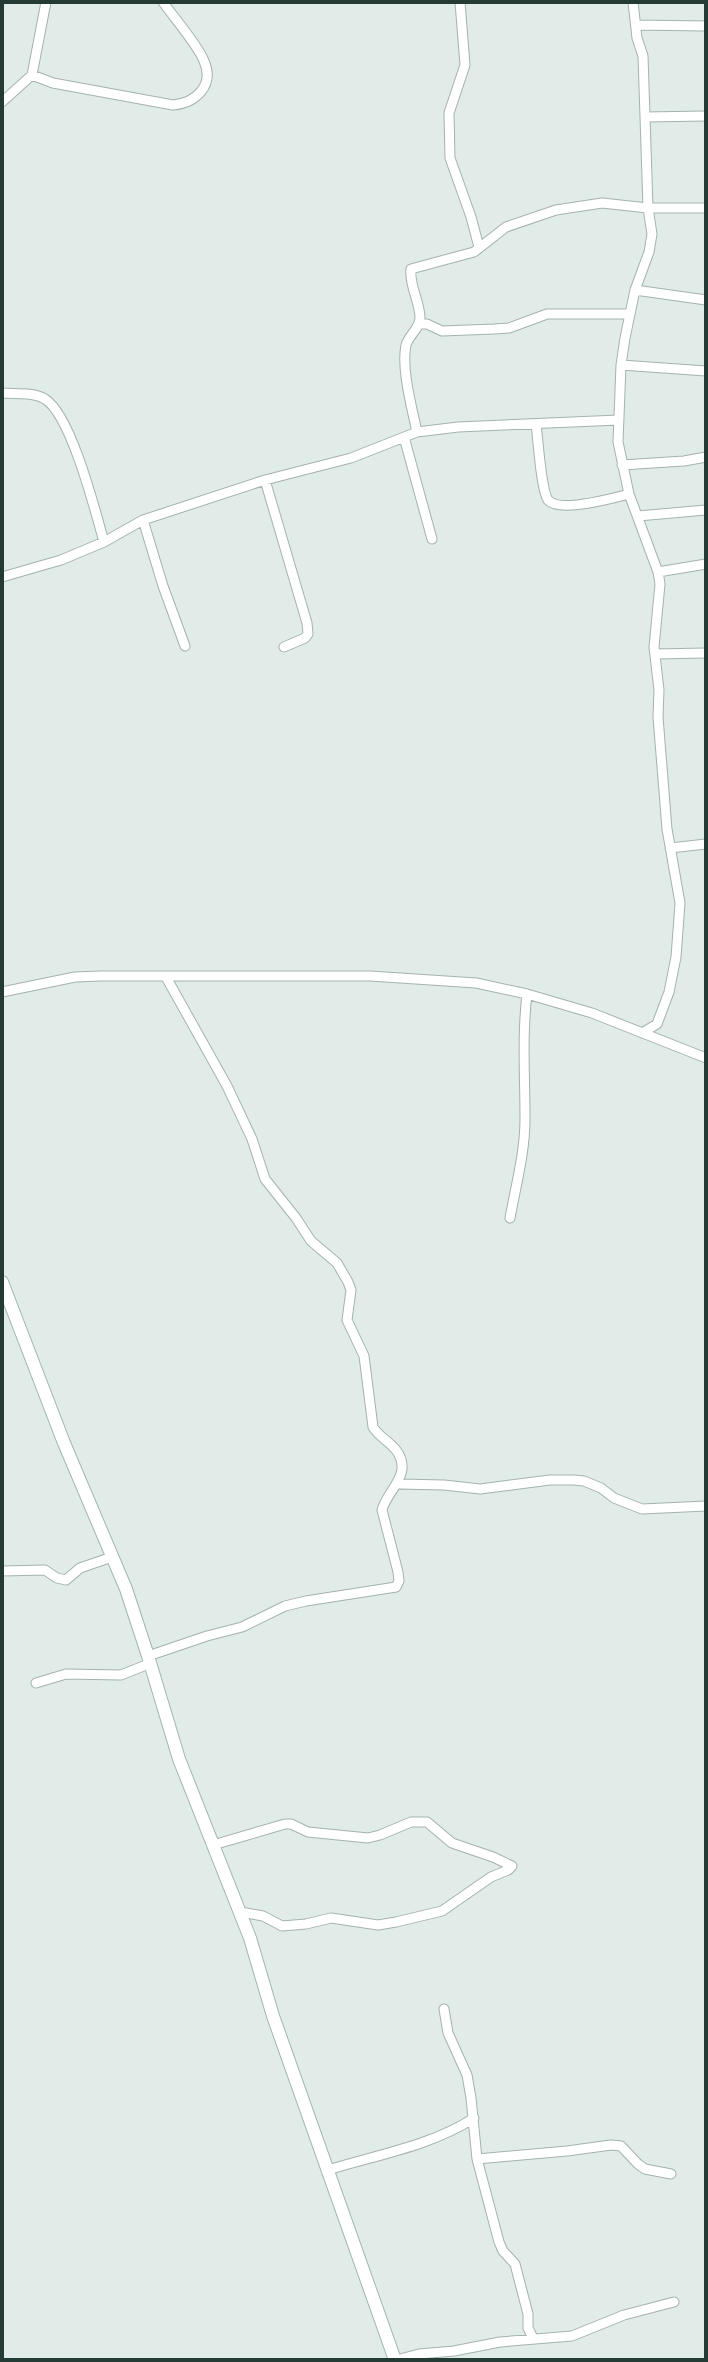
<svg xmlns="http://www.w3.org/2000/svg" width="708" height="2362" viewBox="0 0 708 2362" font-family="Figtree,sans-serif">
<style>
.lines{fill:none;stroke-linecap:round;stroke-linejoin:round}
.street-casing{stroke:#a4b3ae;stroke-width:11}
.secondary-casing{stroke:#a1b6ae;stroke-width:14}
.street{stroke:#fff;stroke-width:9}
.secondary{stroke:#fff;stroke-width:12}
</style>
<rect width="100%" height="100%" fill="#e1ebe7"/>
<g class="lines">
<!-- street casing -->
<g class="street-casing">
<path id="street" d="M460 2 465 65 449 113 450 158 471 217 479 247
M633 2 637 38 643 56 648 208 652 234 649 252 635 290 625 338 621 365 618 442 629 494 658 572 660 584 654 647 659 690 658 717 667 829 680 903 676 957 669 992 657 1024 642 1033
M637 25 706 26
M32 75 53 83 173 105C195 103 215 86 204 61 198 45 174 18 163 2
M2 102 32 75 46 2
M645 117 706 116
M635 290 706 300
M419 324H427L442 331 494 329 509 328 547 314H629
M621 365 706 371
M2 393C16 394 33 392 45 399 71 415 95 510 104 542
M619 420 458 427 417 432C412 408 401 369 406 345 409 335 420 328 420 318 420 302 409 286 411 269L474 252 506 227 556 210 602 203 648 208H706
M536 424C538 438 541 490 548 500 559 513 614 498 629 494
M404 437 432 539
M622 465 684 461 706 457
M265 480 307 623 308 634 305 638 284 647
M638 516 706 510
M143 520 163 586 185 646
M658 572 706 564
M2 577 61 560 104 542 143 520 265 480 351 458 417 432
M655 654 706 653
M670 848 706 844
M2 992 75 977 100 976H370L476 983 527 994 592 1013 706 1058
M510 1218C516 1185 525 1152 525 1119 525 1077 522 1036 527 994
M399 1484 444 1485 480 1489 550 1480H574L584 1481 601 1488 614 1498 642 1509 706 1506
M2 1571 45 1570 57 1578 66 1580 80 1568 112 1557
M148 1656 207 1636 242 1627 285 1606 306 1601 396 1587 399 1581 398 1572 382 1510C387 1490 414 1474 396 1450 389 1441 379 1437 373 1427L364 1356 347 1320 351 1290 348 1282 337 1263 311 1241 296 1218 265 1179 252 1139 227 1086 166 977
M36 1683 66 1674 121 1675 151 1663
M213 1845 285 1824H291L308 1832 368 1838 380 1835 411 1822H427L452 1843 493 1857 512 1866 508 1870 491 1877 442 1911 396 1922 378 1925 331 1918 306 1924 282 1926 263 1916 241 1912
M444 2009 448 2033 467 2075 471 2098 477 2159 499 2242 503 2251 515 2264 528 2314V2328L533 2338
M477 2159 567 2151 611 2145 621 2146 638 2164 645 2169 671 2174
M328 2170C376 2155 431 2146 474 2118
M396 2360 419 2354 454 2351 500 2342 572 2336 624 2315 674 2302"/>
</g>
<!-- secondary casing -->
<g class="secondary-casing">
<path id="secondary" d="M2 1282 64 1443 126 1589 148 1656 179 1759 250 1938 273 2016 395 2360"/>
</g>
<!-- street -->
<use href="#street" class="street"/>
<!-- secondary -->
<use href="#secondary" class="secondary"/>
</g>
<!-- border -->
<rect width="708" height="2362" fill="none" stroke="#233b34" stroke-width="8"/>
</svg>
